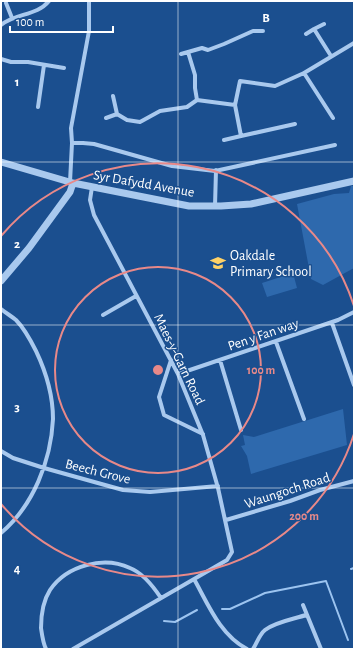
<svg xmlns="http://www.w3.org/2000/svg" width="355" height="650" viewBox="0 0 355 650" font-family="'Alegreya Sans',sans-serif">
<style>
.green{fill:#2e69ad}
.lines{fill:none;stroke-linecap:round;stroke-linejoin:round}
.stream{stroke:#9cc4f0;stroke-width:2}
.minor{stroke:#a9c9ee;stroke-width:4}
.tertiary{stroke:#a9c9ee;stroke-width:7}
.grid{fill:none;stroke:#fff;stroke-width:1;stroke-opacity:0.55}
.ring{fill:none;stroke:#e88989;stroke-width:2}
.labels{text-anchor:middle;stroke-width:3;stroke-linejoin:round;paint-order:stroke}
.street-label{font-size:14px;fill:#fff;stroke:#1b4f8f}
.poi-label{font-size:14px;fill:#fff;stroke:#1b4f8f;text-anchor:start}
.grid-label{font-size:13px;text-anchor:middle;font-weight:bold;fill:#fff;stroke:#1b4f8f;stroke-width:3;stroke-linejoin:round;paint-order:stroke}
.centre{fill:#e88989;stroke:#1b4f8f;stroke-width:2}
.ring-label{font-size:12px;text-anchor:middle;font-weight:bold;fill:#e88989;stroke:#1b4f8f;stroke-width:3;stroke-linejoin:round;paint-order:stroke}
</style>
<rect width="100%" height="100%" fill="#1b4f8f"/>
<!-- green -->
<path class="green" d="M351 186H354V268L323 285 311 279 297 204 334 194 349 193Z
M293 273 297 288 267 297 262 283Z
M343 409 347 445 251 474 247 456 241 446 245 445 243 435 254 437Z"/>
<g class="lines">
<!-- stream -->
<path class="stream" d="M351 569 354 568
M222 609H230L265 593 326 581 348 640
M164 621 175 622 197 610"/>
<!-- minor -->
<path class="minor" d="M6 3 12 18
M1 25C15 13 37 16 49 1
M314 29 324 24
M306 34 314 29 331 56
M188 52 202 48 208 50 224 44 253 31H263
M181 54 188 52 195 75V88L197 100
M1 59 11 62H28L64 68
M304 73 333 118
M113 96 117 114 127 120 140 122 160 111 187 107 197 100
M197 100 235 105 240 81 275 86 304 73 354 43
M235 105 241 136 295 124
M38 107 44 65
M106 118 117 114
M224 140 241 136
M72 143H83L94 144 172 166 215 171 335 145
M70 182 72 143 71 128 89 31V1
M215 206 216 170
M1 309C6 313 11 316 16 320 24 328 31 341 36 351 46 372 53 396 53 419 51 461 33 506 1 533
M103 315 136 296
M332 323 354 385
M276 342 304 419
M171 360 159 397 164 415 203 434
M220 360 241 430
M178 374 338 320 354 312
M1 451 13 458 44 468 123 490 150 492 218 486
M226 520 290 501 320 490 354 481
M194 579C208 604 220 635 247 649
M303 605 321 649
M46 649C43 643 42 635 41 628 41 615 43 601 50 590 67 565 104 556 130 568 143 573 153 586 161 598
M73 649 227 560 232 552 218 488 203 435 178 374 94 215 90 200 92 187
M253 649C257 643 259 635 265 630 275 622 294 619 306 615"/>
<!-- tertiary -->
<path class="tertiary" d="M1 162 73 183 189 206H221L251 204 354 181
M1 281 29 248 70 192 73 183"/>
</g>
<!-- grid -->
<path class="grid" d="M178 1V649M1 162H354M1 325H354M1 488H354"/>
<!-- distance rings -->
<g class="ring">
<circle cx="158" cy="370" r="103"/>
<path d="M354 434A206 206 0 0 1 1 504M1 236A206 206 0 0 1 354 306"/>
</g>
<!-- icons -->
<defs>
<g id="school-bare" transform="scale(1.2)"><path d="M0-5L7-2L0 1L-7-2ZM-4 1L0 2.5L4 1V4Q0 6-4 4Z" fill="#ffd166" stroke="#1b4f8f" stroke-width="2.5" paint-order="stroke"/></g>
</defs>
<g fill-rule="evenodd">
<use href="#school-bare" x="218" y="263"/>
</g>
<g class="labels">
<!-- street labels -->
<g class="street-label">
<text transform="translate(144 183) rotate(10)" y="5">Syr Dafydd Avenue</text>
<text transform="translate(263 334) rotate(-19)" y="5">Pen y Fan way</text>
<text transform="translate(180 359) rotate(64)" y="5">Maes-y-Garn Road</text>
<text transform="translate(98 471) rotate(14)" y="5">Beech Grove</text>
<text transform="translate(287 490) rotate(-18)" y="5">Waungoch Road</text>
</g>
<!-- poi labels -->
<g class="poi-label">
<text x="230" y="260">Oakdale<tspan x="230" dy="16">Primary School</tspan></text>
</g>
</g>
<g class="grid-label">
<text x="266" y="22">B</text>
<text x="17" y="86">1</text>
<text x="17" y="248">2</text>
<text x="17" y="411">3</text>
<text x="17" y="573">4</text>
</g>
<circle cx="158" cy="370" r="6" class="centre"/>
<g class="ring-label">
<text x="261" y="374">100 m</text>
<text x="304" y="520">200 m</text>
</g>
<!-- border -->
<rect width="355" height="650" fill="none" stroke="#ffffff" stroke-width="4"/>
<!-- scale -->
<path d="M10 26v6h103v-6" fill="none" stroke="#ffffff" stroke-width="2"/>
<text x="16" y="26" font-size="12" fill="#ffffff" stroke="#1b4f8f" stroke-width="3" paint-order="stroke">100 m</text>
</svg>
